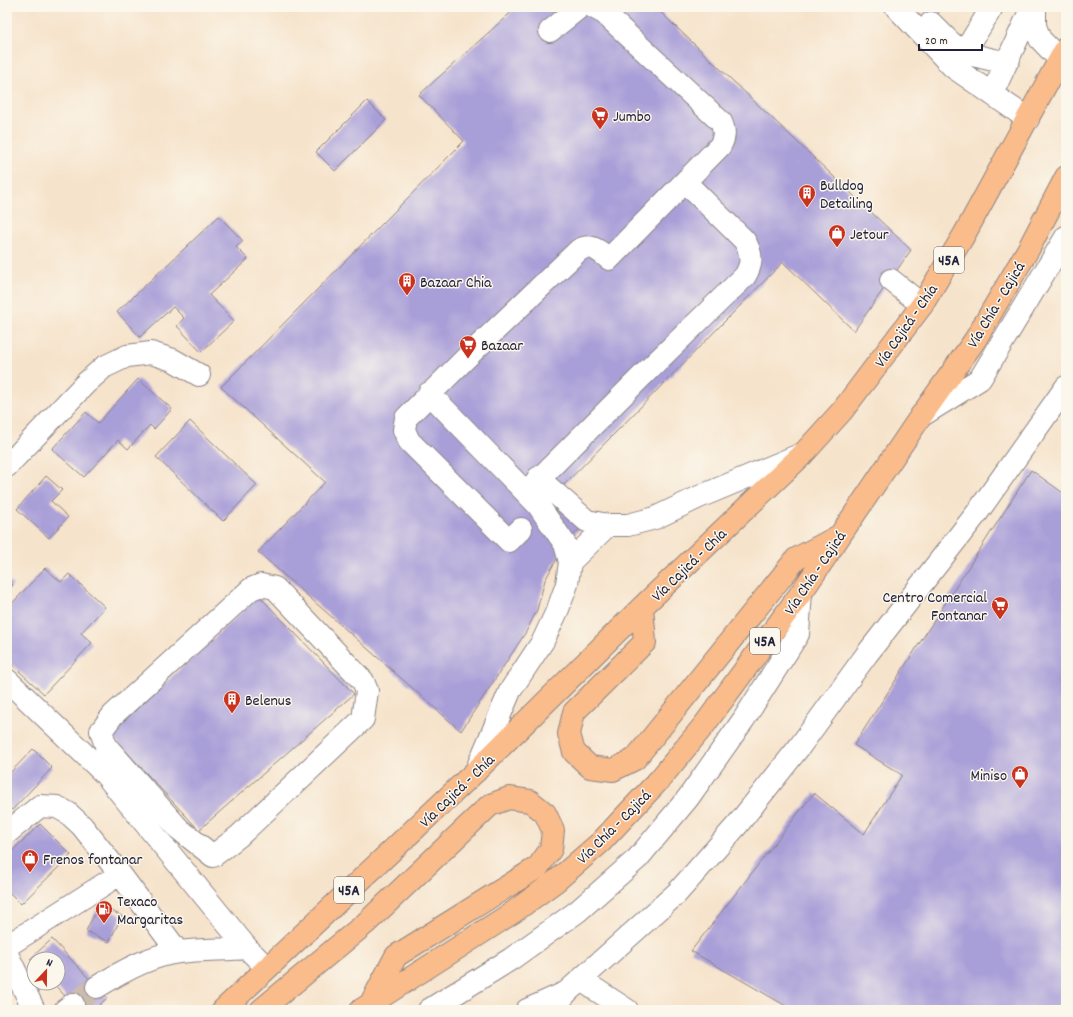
<svg xmlns="http://www.w3.org/2000/svg" width="1073" height="1017" viewBox="0 0 1073 1017" font-family="Dekko,sans-serif">
<style>
.building{fill:#a99fd8}
.lines{fill:none;stroke-linecap:round;stroke-linejoin:round}
.minor-tunnel{stroke:#ccbcae;stroke-width:22;stroke-dasharray:22 11;stroke-linecap:butt}
.minor-casing{stroke:#8c8283;stroke-width:24}
.highway-casing{stroke:#8c8283;stroke-width:24}
.minor{stroke:#fff;stroke-width:22}
.highway{stroke:#f9bc8a;stroke-width:22}
.labels{text-anchor:middle;stroke-width:3;stroke-linejoin:round;paint-order:stroke}
.shield{fill:#fbf7ec;stroke:#636270;stroke-width:1}
.shield-label{font-size:15px;font-weight:bold;fill:#22223b}
.poi-label{font-size:16px;fill:#22223b;stroke:#fbf7ec;text-anchor:start}
.street-label{font-size:16px;fill:#22223b;stroke:#fbf7ec}
</style>
<rect width="100%" height="100%" fill="#fbf7ec"/>
<filter id="ink" filterUnits="userSpaceOnUse"><feTurbulence type="fractalNoise" baseFrequency=".025" numOctaves="2"/><feDisplacementMap in="SourceGraphic" scale="8" xChannelSelector="R" yChannelSelector="G"/><feConvolveMatrix kernelMatrix="1 2 1 2 8 2 1 2 1" color-interpolation-filters="sRGB"/></filter>
<filter id="wash" filterUnits="userSpaceOnUse"><feTurbulence type="fractalNoise" baseFrequency=".012" numOctaves="4" result="noise"/><feDisplacementMap in="SourceGraphic" scale="16" xChannelSelector="R" yChannelSelector="G"/><feGaussianBlur stdDeviation="0.9" result="paint"/><feColorMatrix in="noise" values="0 0 0 0 0 0 0 0 0 0 0 0 0 0 0 0 0 1.4 0 .05"/><feComposite in="paint" operator="in"/></filter>
<g filter="url(#wash)">
<rect width="100%" height="100%" fill="#f6e3cb"/>
<g id="blocks">
<!-- building -->
<path class="building" d="M517 7H655L911 250 854 331 783 262 556 493 587 521 565 544 545 580 537 610 526 632 461 731 258 552 325 482 221 387 464 141 419 95Z
M922 7H942L934 20Z
M367 101 386 120 335 171 316 152Z
M219 216 243 241 236 247 248 259 209 295 234 321 201 352 177 326 184 318 173 307 140 337 117 312Z
M138 379 172 409 154 429 150 425 128 449 118 440 84 477 52 449 86 412 98 423Z
M190 421 257 485 223 521 156 457Z
M1031 470 1066 495V1010H793L691 951 814 793 864 834 902 775 854 745Z
M46 476 62 490 51 501 68 517 49 538 17 509Z
M45 568 61 582 69 574 105 607 81 633 92 643 44 694 7 660V609Z
M7 579 13 585 7 591Z
M259 596 354 694 199 830 110 734Z
M33 749 52 768 12 810 7 805V776Z
M40 824 71 855 21 904 7 890V856Z
M99 905 122 916 109 942 86 931Z
M52 939 107 998 94 1010H78L53 983H58V959H34V963L30 959Z"/>
</g>
</g>
<g filter="url(#ink)">
<use href="#blocks" fill-opacity="0" stroke="#8c8283" stroke-width="1"/>
<g class="lines">
<!-- minor-tunnel -->
<path class="minor-tunnel" d="M73 1004 97 987"/>
<!-- minor casing -->
<g class="minor-casing">
<path id="minor" d="M896 7 953 67 1028 119
M1035 7V26L1040 39 1060 60
M931 23 949 41 964 53 998 61 1009 59
M550 31 580 7
M955 65 964 53 992 7
M992 94 1032 7
M891 280 922 305
M429 393 538 505 565 544 570 562
M921 416 980 379 1066 237
M7 466 86 383 104 367 127 356 151 353 173 360 199 375
M538 478 587 521 608 525
M526 492 644 374 745 276C753 263 752 253 744 240L685 182
M521 529 509 541 409 441 404 430 406 418 467 357 579 250C592 243 599 251 609 259L720 146C725 137 725 131 721 122L604 13 593 7
M261 585 275 588 363 681 367 691 363 719 239 836 213 856 179 829 106 746 101 731 113 715 251 589Z
M7 680 104 773 247 948 267 968
M476 771 510 691 543 641 558 609 567 584 570 562 608 525H628L655 518 699 497 802 454
M7 833 40 806 57 807 68 813 82 826 120 874 178 952
M7 946 120 874
M7 954 34 1010
M581 980 627 1010
M97 987C121 972 151 955 179 952 202 949 225 950 247 948
M65 1010 73 1004
M429 1010 511 959 578 911 638 858 688 798 744 719 798 634 801 593
M527 1010 565 993
M552 1010 568 991 677 893 738 824 800 746 867 654 977 513 1066 387"/>
</g>
<!-- highway casing -->
<g class="highway-casing">
<path id="highway" d="M642 607 645 642 574 712 569 734 574 752 590 767 613 770 635 759 796 559 837 537
M223 1010 476 771 642 607 803 454 842 411 922 305 964 235 1066 48
M261 1010 366 923 490 805 509 798 530 801 545 813 553 830 551 849 538 867 396 956 371 1003
M361 1010 512 913 556 881 601 842 660 779 705 724 801 593 921 416 975 340 1029 248 1066 177"/>
</g>
<!-- minor -->
<use href="#minor" class="minor"/>
<!-- highway -->
<use href="#highway" class="highway"/>
</g>
</g>
<!-- icons -->
<defs>
<g id="supermarket-pin" transform="scale(0.9)"><path d="M0 17L-7.5 6A9.5 9.5 0 1 1 7.5 6Z" fill="#c8321e" stroke="#fbf7ec"/><path d="M-6-5.5h2.5l.6 2H6L4.5 2H-2.5L-4.4-4H-6ZM-1.5 3.2a1.3 1.3 0 1 0 .1 0ZM3 3.2a1.3 1.3 0 1 0 .1 0Z" fill="#fff"/></g>
<g id="building-pin" transform="scale(0.9)"><path d="M0 17L-7.5 6A9.5 9.5 0 1 1 7.5 6Z" fill="#c8321e" stroke="#fbf7ec"/><path d="M-4-6H4V6H1V3H-1V6H-4ZM-2.5-4.3h1.7v1.8h-1.7ZM.8-4.3h1.7v1.8H.8ZM-2.5-1h1.7V.8h-1.7ZM.8-1h1.7V.8H.8Z" fill="#fff"/></g>
<g id="shop-pin" transform="scale(0.9)"><path d="M0 17L-7.5 6A9.5 9.5 0 1 1 7.5 6Z" fill="#c8321e" stroke="#fbf7ec"/><path d="M-5-2.5h2.3a2.7 3.5 0 0 1 5.4 0H5L5.5 6h-11ZM-1.5-2.5h3a1.5 2.3 0 0 0-3 0Z" fill="#fff"/></g>
<g id="fuel-pin" transform="scale(0.9)"><path d="M0 17L-7.5 6A9.5 9.5 0 1 1 7.5 6Z" fill="#c8321e" stroke="#fbf7ec"/><path d="M-5.5-6h7V0h2V4h1.3V-2.5L3-4.5l.8-.8L6-3V5H2.5V1h-1V6h-7ZM-4.2-4.7v3.2H.2V-4.7Z" fill="#fff"/></g>
</defs>
<g fill-rule="evenodd">
<use href="#supermarket-pin" x="600" y="115"/>
<use href="#building-pin" x="807" y="193"/>
<use href="#shop-pin" x="837" y="233"/>
<use href="#building-pin" x="407" y="281"/>
<use href="#supermarket-pin" x="468" y="344"/>
<use href="#supermarket-pin" x="1000" y="605"/>
<use href="#building-pin" x="232" y="699"/>
<use href="#shop-pin" x="1020" y="774"/>
<use href="#shop-pin" x="30" y="858"/>
<use href="#fuel-pin" x="104" y="909"/>
</g>
<g class="labels">
<!-- shield labels -->
<g class="shield">
<rect x="934" y="247" width="30" height="26" rx="3"/>
<rect x="750" y="628" width="30" height="26" rx="3"/>
<rect x="334" y="877" width="30" height="26" rx="3"/>
</g>
<g class="shield-label">
<text x="949" y="265">45A</text>
<text x="765" y="646">45A</text>
<text x="349" y="895">45A</text>
</g>
<!-- poi labels -->
<g class="poi-label">
<text x="613" y="121">Jumbo</text>
<text x="820" y="190">Bulldog<tspan x="820" dy="18">Detailing</tspan></text>
<text x="850" y="239">Jetour</text>
<text x="420" y="287">Bazaar Chia</text>
<text x="481" y="350">Bazaar</text>
<text x="987" y="602" text-anchor="end">Centro Comercial<tspan x="987" dy="18">Fontanar</tspan></text>
<text x="245" y="705">Belenus</text>
<text x="1007" y="780" text-anchor="end">Miniso</text>
<text x="43" y="864">Frenos fontanar</text>
<text x="117" y="906">Texaco<tspan x="117" dy="18">Margaritas</tspan></text>
</g>
<!-- street labels -->
<g class="street-label">
<text transform="translate(995 304) rotate(-59)" y="6">Vía Chía - Cajicá</text>
<text transform="translate(905 325) rotate(-55)" y="6">Vía Cajicá - Chía</text>
<text transform="translate(688 564) rotate(-44)" y="6">Vía Cajicá - Chía</text>
<text transform="translate(814 572) rotate(-56)" y="6">Vía Chía - Cajicá</text>
<text transform="translate(456 790) rotate(-44)" y="6">Vía Cajicá - Chía</text>
<text transform="translate(613 826) rotate(-45)" y="6">Vía Chía - Cajicá</text>
</g>
</g>
<!-- margin -->
<rect width="1073" height="1017" fill="none" stroke="#fbf7ec" stroke-width="24"/>
<!-- north arrow -->
<g transform="translate(46 971) rotate(22)"><circle r="19" fill="#fbf7ec" stroke="#a4a2a5"/>
<path d="M0-3L7 15L0 10L-7 15Z" fill="#c8321e"/>
<text y="-6" font-size="11" font-weight="bold" text-anchor="middle" fill="#22223b">N</text>
</g>
<!-- scale -->
<path d="M919 44v6h63v-6" fill="none" stroke="#22223b" stroke-width="2"/>
<text x="925" y="44" font-size="12" fill="#22223b" stroke="#fbf7ec" stroke-width="3" paint-order="stroke">20 m</text>
</svg>
